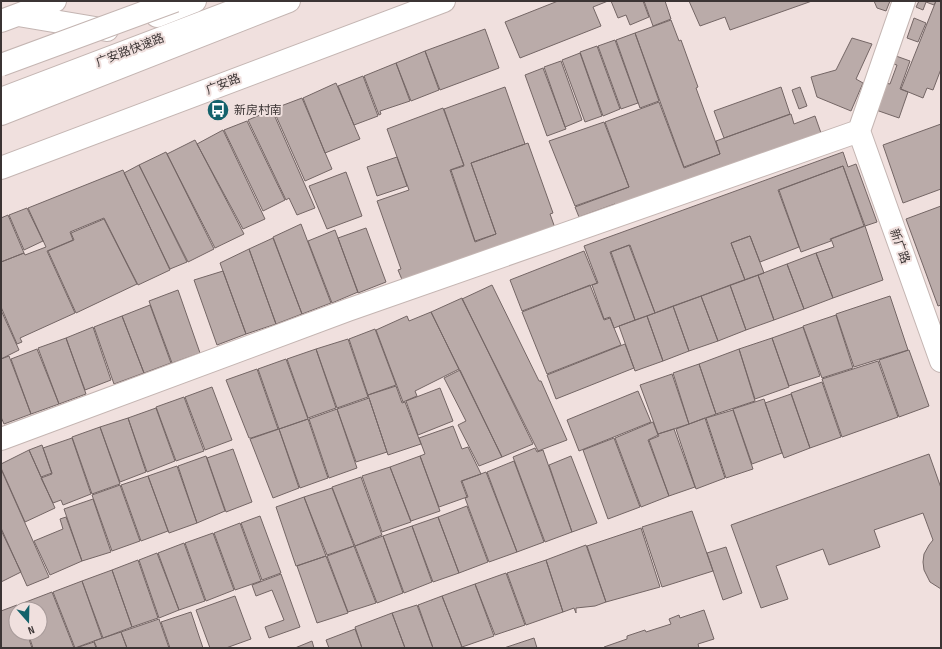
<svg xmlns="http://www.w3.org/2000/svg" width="942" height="649" viewBox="0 0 942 649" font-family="'Sofia Sans Condensed','Noto Sans SC',sans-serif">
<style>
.building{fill:#baaba9;stroke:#746665}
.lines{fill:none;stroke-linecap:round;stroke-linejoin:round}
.street-casing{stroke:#c4b5b2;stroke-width:24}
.secondary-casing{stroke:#c4b5b2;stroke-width:24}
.highway-casing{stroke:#c4b5b2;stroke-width:24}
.street{stroke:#fff;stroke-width:22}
.secondary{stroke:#fff;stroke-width:22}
.highway{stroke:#fff;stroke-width:22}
.highway-bridge-casing{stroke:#c4b5b2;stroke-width:24;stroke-linecap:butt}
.highway-bridge{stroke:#fff;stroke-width:22}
.labels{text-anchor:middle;stroke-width:4;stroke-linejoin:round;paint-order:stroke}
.street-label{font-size:12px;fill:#3b3434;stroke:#f0e0de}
.poi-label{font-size:12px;fill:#3b3434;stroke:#f0e0de;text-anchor:start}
</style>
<rect width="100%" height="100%" fill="#f0e0de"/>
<!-- building -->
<path class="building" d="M558 1H608L593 7 601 26 520 58 505 22Z
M611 1H643L649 17 630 25 626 15 618 18Z
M644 1H665L671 19 653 26Z
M689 1H812L730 30 725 17 700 26Z
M874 1H890L886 11 877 8Z
M919 1H936L934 5 926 2 923 10 916 7Z
M936 1H941V69L933 90 927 88 923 98 901 89Z
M914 18 926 23 918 42 907 38Z
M671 20 679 41 681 40 698 87 696 88 720 154 684 167 635 33Z
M485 29 499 68 440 90 425 51Z
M635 33 659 101 640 108 616 40Z
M852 38 872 44 856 79 863 83 851 111 817 97 811 77 836 70Z
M615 40 638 103 621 109 598 46Z
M597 46 620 109 603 116 580 52Z
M425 51 439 90 411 101 396 63Z
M580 53 602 116 585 122 562 60Z
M896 56 910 61 900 89 908 92 899 118 876 110 885 83 890 84 897 65 893 64Z
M561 61 582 120 565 127 544 67Z
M396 63 410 101 380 111 381 114 379 115 364 76Z
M543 68 566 129 547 136 525 75Z
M363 76 378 116 354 125 338 86Z
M336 83 360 139 325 153 303 98Z
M505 87 525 144 471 163 496 234 475 241 451 170 464 166 444 109Z
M781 87 790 114 724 138 714 111Z
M800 87 807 106 799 109 792 90Z
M302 98 332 169 305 181 273 109Z
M659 102 684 168 720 154 716 141 791 114 794 124 815 116 821 133 616 207 615 204 579 217 575 207 629 187 605 122Z
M443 108 464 165 450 170 475 242 496 234 471 163 528 143 553 213 550 214 555 228 403 282 398 270 401 269 377 201 409 190 387 129Z
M272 110 315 208 297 215 289 198 286 200 248 120Z
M247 121 285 200 263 211 224 130Z
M604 122 629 187 575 206 549 141Z
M941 124V189L903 203 883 145Z
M223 130 265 219 243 229 197 144Z
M195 140 244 234 215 248 167 154Z
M166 152 214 249 188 262 139 165Z
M843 152 848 167 856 164 877 222 865 226 843 166 778 190 799 247 760 262 750 236 731 243 745 280 655 313 630 245 610 252 635 320 614 328 610 317 604 319 592 285 598 283 584 246Z
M397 157 407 186 377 196 367 167Z
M139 165 187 262 170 269 124 173Z
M843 166 864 226 830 239 831 241 801 252 779 190Z
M123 170 170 270 138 285 104 218 70 232 73 240 47 251 75 313 20 338 22 342 17 344 1 307V262L24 253 25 255 46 247 28 208Z
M346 172 362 216 327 229 309 186Z
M941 206V305L938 306 906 219Z
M27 208 43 241 24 250 9 215Z
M8 215 24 253 1 262V218Z
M104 219 137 284 76 313 48 251 74 240 71 233Z
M301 224 331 303 302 314 273 237Z
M865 226 883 280 833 298 816 253 834 247 831 239Z
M366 228 386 282 358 293 338 238Z
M335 230 358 292 332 303 308 241Z
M750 236 764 273 745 280 731 243Z
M273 238 302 314 276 324 249 249Z
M629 245 655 313 635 320 611 252Z
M249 249 276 324 246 334 220 263Z
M584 251 597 283 522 311 510 280Z
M816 253 833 298 804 309 787 264Z
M787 264 804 309 774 320 758 275Z
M223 271 246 334 217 345 194 280Z
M758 275 774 320 746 330 730 285Z
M492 285 539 381H541L567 440 538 451 462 299Z
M590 285 604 320 610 318 621 345 547 374 522 312Z
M730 285 746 330 718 341 701 296Z
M178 290 200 353 172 363 149 301Z
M701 296 718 341 689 351 673 306Z
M890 296 908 350 854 367 836 314Z
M462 298 533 444 502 457 431 312Z
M150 305 171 363 144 373 122 316Z
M673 306 689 351 663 361 647 316Z
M1 310 19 350 1 359Z
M431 312 459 369 415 391 417 396 403 402 376 330 407 316 409 321Z
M836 315 853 368 822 378 803 326Z
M122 316 144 373 114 384 94 327Z
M647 316 663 361 635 371 619 326Z
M93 327 111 380 85 390 66 338Z
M803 327 820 376 789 386 772 338Z
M375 329 396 385 368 395 349 339Z
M66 338 86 394 59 404 38 348Z
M772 338 789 387 755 399 739 349Z
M348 339 368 397 337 408 316 349Z
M625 344 634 368 556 399 547 375Z
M37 349 59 404 31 414 11 359Z
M316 349 336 408 308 418 287 359Z
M739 349 755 401 716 414 699 364Z
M909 350 929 406 899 417 879 360Z
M9 356 31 414 4 424 1 417V359Z
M286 359 308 419 279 429 258 369Z
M878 361 898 417 842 437 822 379Z
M699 364 716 414 689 424 673 373Z
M257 369 278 429 251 438H249L226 380Z
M460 370 502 457 479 466 458 425 466 421 444 378Z
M672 374 689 424 658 434 640 385Z
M822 382 841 437 810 448 791 393Z
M396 386 402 403 405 402 421 444 388 455 368 395Z
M212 387 232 440 205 450 185 397Z
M440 388 453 421 418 435 406 401Z
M638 391 651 422 579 451 567 420Z
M791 394 810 448 784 458 765 403Z
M184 397 204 451 176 461 156 407Z
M369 398 387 452 356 462 337 409Z
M764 399 782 453 752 464 733 409Z
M156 408 175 461 147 472 128 418Z
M337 409 357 468 329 478 309 419Z
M733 410 753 469 726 478 706 418Z
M128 418 146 472 120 482 100 427Z
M705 418 725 478 696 489 676 429Z
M308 419 328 478 300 488 279 429Z
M653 422 658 435 648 440 669 496 641 507 615 438Z
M453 426 462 449 468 447 481 474 461 481 467 497 439 507 420 456 425 454 419 438Z
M100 427 120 484 92 494 72 437Z
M279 429 299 488 273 498 250 439Z
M674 429 695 487 669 496 649 440 659 436 658 434Z
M72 438 91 494 63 505 61 500 53 503 41 478 52 474 43 448Z
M614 438 640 507 608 519 583 450Z
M42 445 52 473 41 477 29 450Z
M535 448 537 452 543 450 572 532 545 542 513 457Z
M233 449 252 502 226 512 207 458Z
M29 450 55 508 25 522 1 468V464Z
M929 454 941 488V589L930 582 924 570 923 562 924 554 929 545 933 540 923 513 874 530 880 547 829 565 823 549 776 566 788 599 761 608 731 525Z
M206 456 225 511 197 523 178 466Z
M420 456 440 511 411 521 390 467Z
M571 456 597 523 572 532 549 465Z
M514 461 544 542 517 552 487 472Z
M177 466 197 523 169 533 148 476Z
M390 467 411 522 382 532 362 476Z
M1 469 49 577 27 586 1 528Z
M486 472 517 552 489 562 465 498 468 497 462 481Z
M148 476 168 531 141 541 121 485Z
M361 477 382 535 355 546 332 487Z
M120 485 140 541 112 551 92 495Z
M332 488 354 546 327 555 304 497Z
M304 497 326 556 296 566 276 507Z
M93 499 111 552 82 561 64 509Z
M467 506 488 562 459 573 438 517Z
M692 511 713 571 662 587 642 527Z
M260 516 281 573 262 580 241 523Z
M66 517 82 561 50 575 34 541 63 529 60 519Z
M438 517 459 573 433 582 412 526Z
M240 523 261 581 235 590 214 533Z
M412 526 432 582 404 593 383 536Z
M641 528 660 587 606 602 587 546Z
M1 530 21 572 1 582Z
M213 533 234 590 206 601 185 543Z
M383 536 403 593 377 603 355 546Z
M184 543 205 601 179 610 158 553Z
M586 545 606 602 595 606 576 608V613L574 608 563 612 546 560Z
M354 546 376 603 348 612 327 556Z
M726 547 742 593 723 600 707 553Z
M157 553 179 610 159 618 139 560Z
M326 556 348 613 317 623 297 566Z
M138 560 158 618 132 627 112 570Z
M546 560 563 612 526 625 507 573Z
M112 570 132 627 103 638 82 581Z
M506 573 525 625 495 635 475 584Z
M281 574 300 627 269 638 265 627 284 620 272 590 256 596 252 585Z
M82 581 102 638 75 648 53 592Z
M475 584 494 636 462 647 442 596Z
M52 592 74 648H33L28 633H40V609H20L18 605Z
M235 596 251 639 226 648H210L196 610Z
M442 596 462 647 457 648H433L418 605Z
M17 605 19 609H16V633H27L32 648H1V611Z
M417 605 433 648H405L392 613Z
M704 610 714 639 698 644 699 648H604V647L627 639V636L645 630 646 632 671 624 669 619 679 615 680 618Z
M191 612 203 648H170L161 622Z
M392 613 405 648H362L355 627Z
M159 619 169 648H127L121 632Z
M355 629 362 648H329L326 640Z
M121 632 127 648H97L94 641Z
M534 638 537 648H504Z
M312 641 314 648H295Z
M94 642 96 648H76Z"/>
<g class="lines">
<!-- street casing -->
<g class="street-casing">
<path id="street" d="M859 131 941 361
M1 439 348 310 859 131 904 1"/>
</g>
<!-- secondary casing -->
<g class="secondary-casing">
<path id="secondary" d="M18 15 107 30
M157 16 195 1
M1 21 55 1
M1 114 289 1
M1 168 444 1"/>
</g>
<!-- highway casing -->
<g class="highway-casing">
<path id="highway" d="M1 99 259 1"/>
</g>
<!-- street -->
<use href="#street" class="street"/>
<!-- secondary -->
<use href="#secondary" class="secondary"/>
<!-- highway -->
<use href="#highway" class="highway"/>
<!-- highway-bridge casing -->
<g class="highway-bridge-casing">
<path id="highway-bridge" d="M1 65 175 1"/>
</g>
<!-- highway-bridge -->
<use href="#highway-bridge" class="highway-bridge"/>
</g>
<!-- icons -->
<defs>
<g id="bus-disc" transform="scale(1.15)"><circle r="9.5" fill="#14626b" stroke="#f0e0de"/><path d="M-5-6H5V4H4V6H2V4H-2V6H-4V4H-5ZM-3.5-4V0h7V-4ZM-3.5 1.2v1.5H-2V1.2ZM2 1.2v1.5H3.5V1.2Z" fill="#fff"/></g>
</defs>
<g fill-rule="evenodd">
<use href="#bus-disc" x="218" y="110"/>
</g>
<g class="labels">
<!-- street labels -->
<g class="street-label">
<text transform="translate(130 50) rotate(-21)" y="4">广安路快速路</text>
<text transform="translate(223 84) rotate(-21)" y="4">广安路</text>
<text transform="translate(900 246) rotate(70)" y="4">新广路</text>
</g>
<!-- poi labels -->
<g class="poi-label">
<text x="234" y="114">新房村南</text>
</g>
</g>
<!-- border -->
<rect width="942" height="649" fill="none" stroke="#3b3434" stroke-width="4"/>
<!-- north arrow -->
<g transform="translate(28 621) rotate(160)"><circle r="19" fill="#f0e0de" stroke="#a89b9a"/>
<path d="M0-3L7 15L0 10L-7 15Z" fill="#14626b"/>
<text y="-6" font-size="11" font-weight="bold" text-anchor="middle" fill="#3b3434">N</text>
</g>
</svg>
